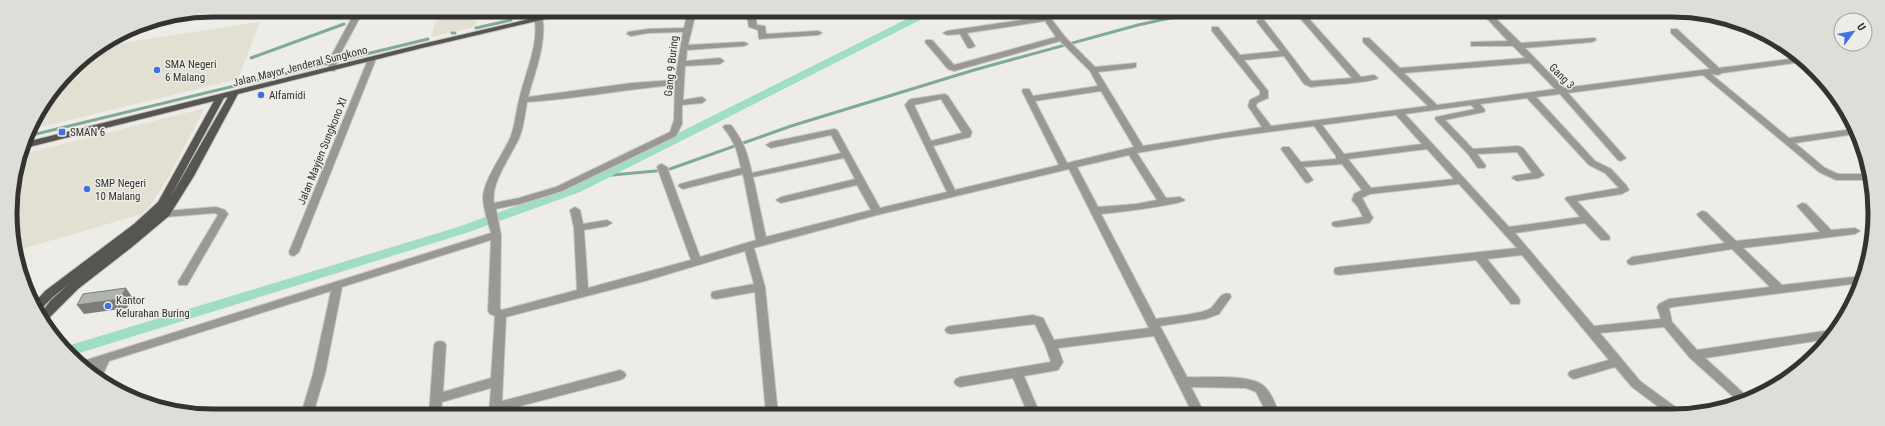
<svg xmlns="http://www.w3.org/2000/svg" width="1885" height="426" viewBox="0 0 1885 426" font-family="'Roboto Condensed',sans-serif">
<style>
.built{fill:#e1e0d3}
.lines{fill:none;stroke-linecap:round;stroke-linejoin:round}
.stream{stroke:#7faa98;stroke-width:3}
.canal{fill:#9fddc4;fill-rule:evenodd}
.minor-casing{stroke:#c8c7c3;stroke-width:2}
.major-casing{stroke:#c8c7c3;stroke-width:2}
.minor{fill:#9a9897;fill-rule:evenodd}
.major{fill:#575551;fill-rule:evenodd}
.shaded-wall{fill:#7a7d7a}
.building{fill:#afb3ae;stroke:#7a7d7a}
.poi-dot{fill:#4071e2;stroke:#edece7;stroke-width:1.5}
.labels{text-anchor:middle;stroke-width:3;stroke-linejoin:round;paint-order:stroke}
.poi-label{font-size:11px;fill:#333331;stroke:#edece7;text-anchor:start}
.street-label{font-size:11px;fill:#333331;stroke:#edece7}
.rim{fill:none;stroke:#333331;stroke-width:5}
</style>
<rect width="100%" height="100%" fill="#edece7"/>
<!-- built -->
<path class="built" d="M439 10H477L475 27 431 37Z
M260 22 238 79 29 130 31 123 79 61 102 46Z
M205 108 167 179 151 205 142 214 15 251 10 199 23 154Z"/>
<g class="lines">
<!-- stream -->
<path class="stream" d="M363 17 383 10
M476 28 511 20
M452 33H455
M251 58 344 24
M28 136 428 39
M601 176 667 170 791 126 974 70 1138 25 1202 11"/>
<!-- canal -->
<path class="canal" d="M923 11H933L928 16 580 192 466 233 73 355 64 347 458 227 572 186Z"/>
<!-- minor casing -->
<g class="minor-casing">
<path id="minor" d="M356 10H364L338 58 335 71H329L328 69 330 58Z
M532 10H540C550 35 535 72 528 97L632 83 675 80 683 32 648 33 631 36 627 34 628 32 648 29 684 28 688 11H718L714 13 695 16 688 45 744 42 748 44 744 46 687 50 686 61 720 58 724 61 720 64 685 66 683 100 702 97 706 100 702 103 682 105V124L676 136 562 191 520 204 496 209 501 235 500 309 502 310 577 290 574 228 570 210 575 207 580 210 583 224 607 220 612 223 607 226 584 230 588 288 691 260 657 167 659 165 662 164 667 167 700 257 756 240 743 174 683 189 678 186 680 184 741 168C737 149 735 143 723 127L725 125H731C744 142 747 152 752 173L841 153 831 135 771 148 766 145 771 142 834 129 837 130 880 208 947 192 905 105 909 100 912 99 945 94 948 96 972 132 970 137 933 146 955 190 1059 165 1022 91 1023 89H1029L1033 96 1098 86 1090 71 1060 41 954 71 948 69 925 42 926 40H932L954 65 1056 37 1045 21 967 33 975 46 971 48H968L960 34 947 35 943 33 947 31 1042 17 1037 11H1045L1066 38 1095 67 1136 63V67L1133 68 1098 72 1143 146 1262 127 1248 106 1250 100 1260 95V91L1212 31V27H1218L1240 55 1280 51 1257 22 1258 20H1264L1310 80 1312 81 1352 78 1294 11H1302L1361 77 1374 75 1378 78C1372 83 1323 85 1311 87L1304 84 1284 56 1244 60 1268 91V98L1257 103 1256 106 1271 126 1428 106 1363 42V38H1369L1400 68 1525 58 1513 46H1471V42H1474L1508 41 1481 12H1489L1521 43 1595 38 1596 40 1592 42 1525 48 1564 88 1710 69 1671 33V29H1677L1719 68 1797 58 1802 62 1722 73 1718 75 1711 74 1789 138 1853 129 1855 134 1795 143 1825 168 1838 174H1869V180H1836L1819 172 1703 75 1568 93 1624 156 1626 158 1621 161 1618 160 1560 94 1536 97 1595 161 1611 169 1626 185 1629 190 1622 194 1577 201 1609 236 1610 238 1609 240H1601L1585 223 1515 233 1594 326 1661 319 1657 307 1659 304 1669 299 1770 287 1732 249 1632 265 1628 264 1627 261 1632 257 1725 243 1698 216 1697 214 1702 211 1706 212 1736 241 1820 232 1797 206 1802 203 1806 204 1831 230 1855 228 1860 231 1855 234 1743 248 1782 285 1862 276 1860 283 1672 307 1669 308 1672 322 1697 350 1831 330 1834 331 1828 339 1705 358 1750 399 1739 402 1690 358 1664 327 1600 333 1640 381 1681 411 1683 414H1668L1632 387 1615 367 1574 379 1570 377 1568 374 1570 371 1609 360 1522 255 1487 259 1519 298 1520 301 1519 304H1511L1476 260 1339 275 1335 274 1334 271 1335 268 1339 267 1517 248 1459 184 1370 194 1362 198 1373 218 1369 223 1337 227 1333 226 1332 224 1333 222 1363 217 1358 207 1352 200 1354 194 1362 190 1342 164 1304 167 1313 180 1308 183 1305 182 1281 149 1283 147H1289L1301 162 1336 159V156L1314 126 1223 138 1137 153 1166 198 1180 197 1185 200C1181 205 1112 213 1101 214L1156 319C1167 317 1204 314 1211 308 1218 302 1220 291 1230 294L1231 297 1219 314 1205 319 1160 326 1187 377C1205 378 1252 373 1265 387 1272 394 1276 405 1279 414H1267L1256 392 1246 388 1191 387 1205 414H1193L1154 336 1058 348 1063 362 1058 370 1024 376 1040 414H1028L1013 378 960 387 956 385 954 382 956 379 960 377 1051 362 1045 345 1035 324 951 334 947 333 945 330 947 327 951 326 1033 315 1043 318 1054 340 1149 328 1069 169 877 215 754 248 765 287 778 414H766L755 292 716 299 712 298 711 295 712 292 716 291 754 284 745 251 645 281 506 317 502 401 620 370 624 372 626 375 624 378 620 380 501 411 500 414H490L489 412 491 388 442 402 441 414H429L434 345 436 342 440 341 444 342 446 345 443 392 491 378 495 316 490 314 488 311 491 240 342 287 325 374 313 414H301L313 374 331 291 109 361 101 379 93 372 96 366 88 368 80 362 491 233C488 222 483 208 483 197 484 179 504 153 511 136 515 124 516 112 519 100 525 72 543 38 532 10ZM1530 63 1555 89 1437 105 1404 73ZM675 85 674 120 670 132 556 187 519 198 494 203C490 183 512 155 520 136 524 125 525 114 527 102 576 99 625 89 675 85ZM1101 91 1134 147 1067 163 1035 101ZM1527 98 1589 165 1605 173 1619 188 1567 197 1565 199 1567 201 1580 217 1509 227 1405 114 1471 105 1475 109 1436 117 1435 119 1468 154 1478 168H1484L1486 166 1477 154 1517 152 1532 173 1514 176 1512 178 1517 181 1539 178 1544 175 1523 148 1518 146 1473 149 1445 120 1484 112 1485 110 1480 104ZM941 99 962 133 931 141 914 105ZM1396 115 1422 144 1344 154 1322 125ZM1427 149 1454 179 1371 188 1348 159ZM1129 155 1157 200 1136 204 1098 207 1077 167ZM844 158 855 179 781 197 776 200 781 203 857 185 871 210 766 237 753 177Z
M746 11H754L757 25 765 26 766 34 818 31 822 33 818 35 759 39 758 30 749 27Z
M1663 12H1699L1703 13 1672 17Z
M369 57H375L376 59 299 252 294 256 290 255 289 252Z
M216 207 225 210 228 214 187 285H179L178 282 218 215 215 213 165 217 160 214 165 211Z"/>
</g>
<!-- major casing -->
<g class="major-casing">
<path id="major" d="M568 10H584L422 48 238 94 194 176 169 216 132 247 78 289 45 322 41 313 51 300 69 284 53 297 41 309H39L35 302 45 291 134 224 158 202 214 101 25 148 26 142 422 44ZM228 97 170 198 224 98Z"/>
</g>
<!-- minor -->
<use href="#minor" class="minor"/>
<!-- major -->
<use href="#major" class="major"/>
</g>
<!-- shaded-wall -->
<path class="shaded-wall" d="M126 288 132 297 127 308 84 314 77 305Z"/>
<!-- building -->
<path class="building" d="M126 288 120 299 77 305 83 294Z"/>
<!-- markers -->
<g class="poi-dot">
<circle cx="157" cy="70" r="4"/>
<circle cx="261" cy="95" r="4"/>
<rect x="58" y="128" width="8" height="8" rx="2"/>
<circle cx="87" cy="189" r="4"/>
<circle cx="108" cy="306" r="4"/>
</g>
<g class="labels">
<!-- poi labels -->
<g class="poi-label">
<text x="165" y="68">SMA Negeri<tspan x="165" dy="13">6 Malang</tspan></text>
<text x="269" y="99">Alfamidi</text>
<text x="70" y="136">SMAN 6</text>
<text x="95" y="187">SMP Negeri<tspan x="95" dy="13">10 Malang</tspan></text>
<text x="116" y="304">Kantor<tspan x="116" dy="13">Kelurahan Buring</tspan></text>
</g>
<!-- street labels -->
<g class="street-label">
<text transform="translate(300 66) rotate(-14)" y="4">Jalan Mayor Jenderal Sungkono</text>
<text transform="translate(671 66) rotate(-84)" y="4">Gang 9 Buring</text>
<text transform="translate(1562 76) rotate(45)" y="4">Gang 3</text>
<text transform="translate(322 151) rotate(-68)" y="4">Jalan Mayjen Sungkono XI</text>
</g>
</g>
<!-- crop -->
<path d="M0 0H1885V426H0ZM213 17H1672A196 196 0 0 1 1868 213V213A196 196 0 0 1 1672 409H213A196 196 0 0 1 17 213V213A196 196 0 0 1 213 17Z" fill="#deddd8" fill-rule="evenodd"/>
<path class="rim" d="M213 17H1672A196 196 0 0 1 1868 213V213A196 196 0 0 1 1672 409H213A196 196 0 0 1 17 213V213A196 196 0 0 1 213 17Z"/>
<!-- north arrow -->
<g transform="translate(1853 32) rotate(58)"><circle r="19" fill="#edece7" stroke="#a3a29e"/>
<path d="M0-3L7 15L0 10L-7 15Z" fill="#4071e2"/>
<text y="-6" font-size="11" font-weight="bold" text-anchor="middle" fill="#333331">U</text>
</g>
</svg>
